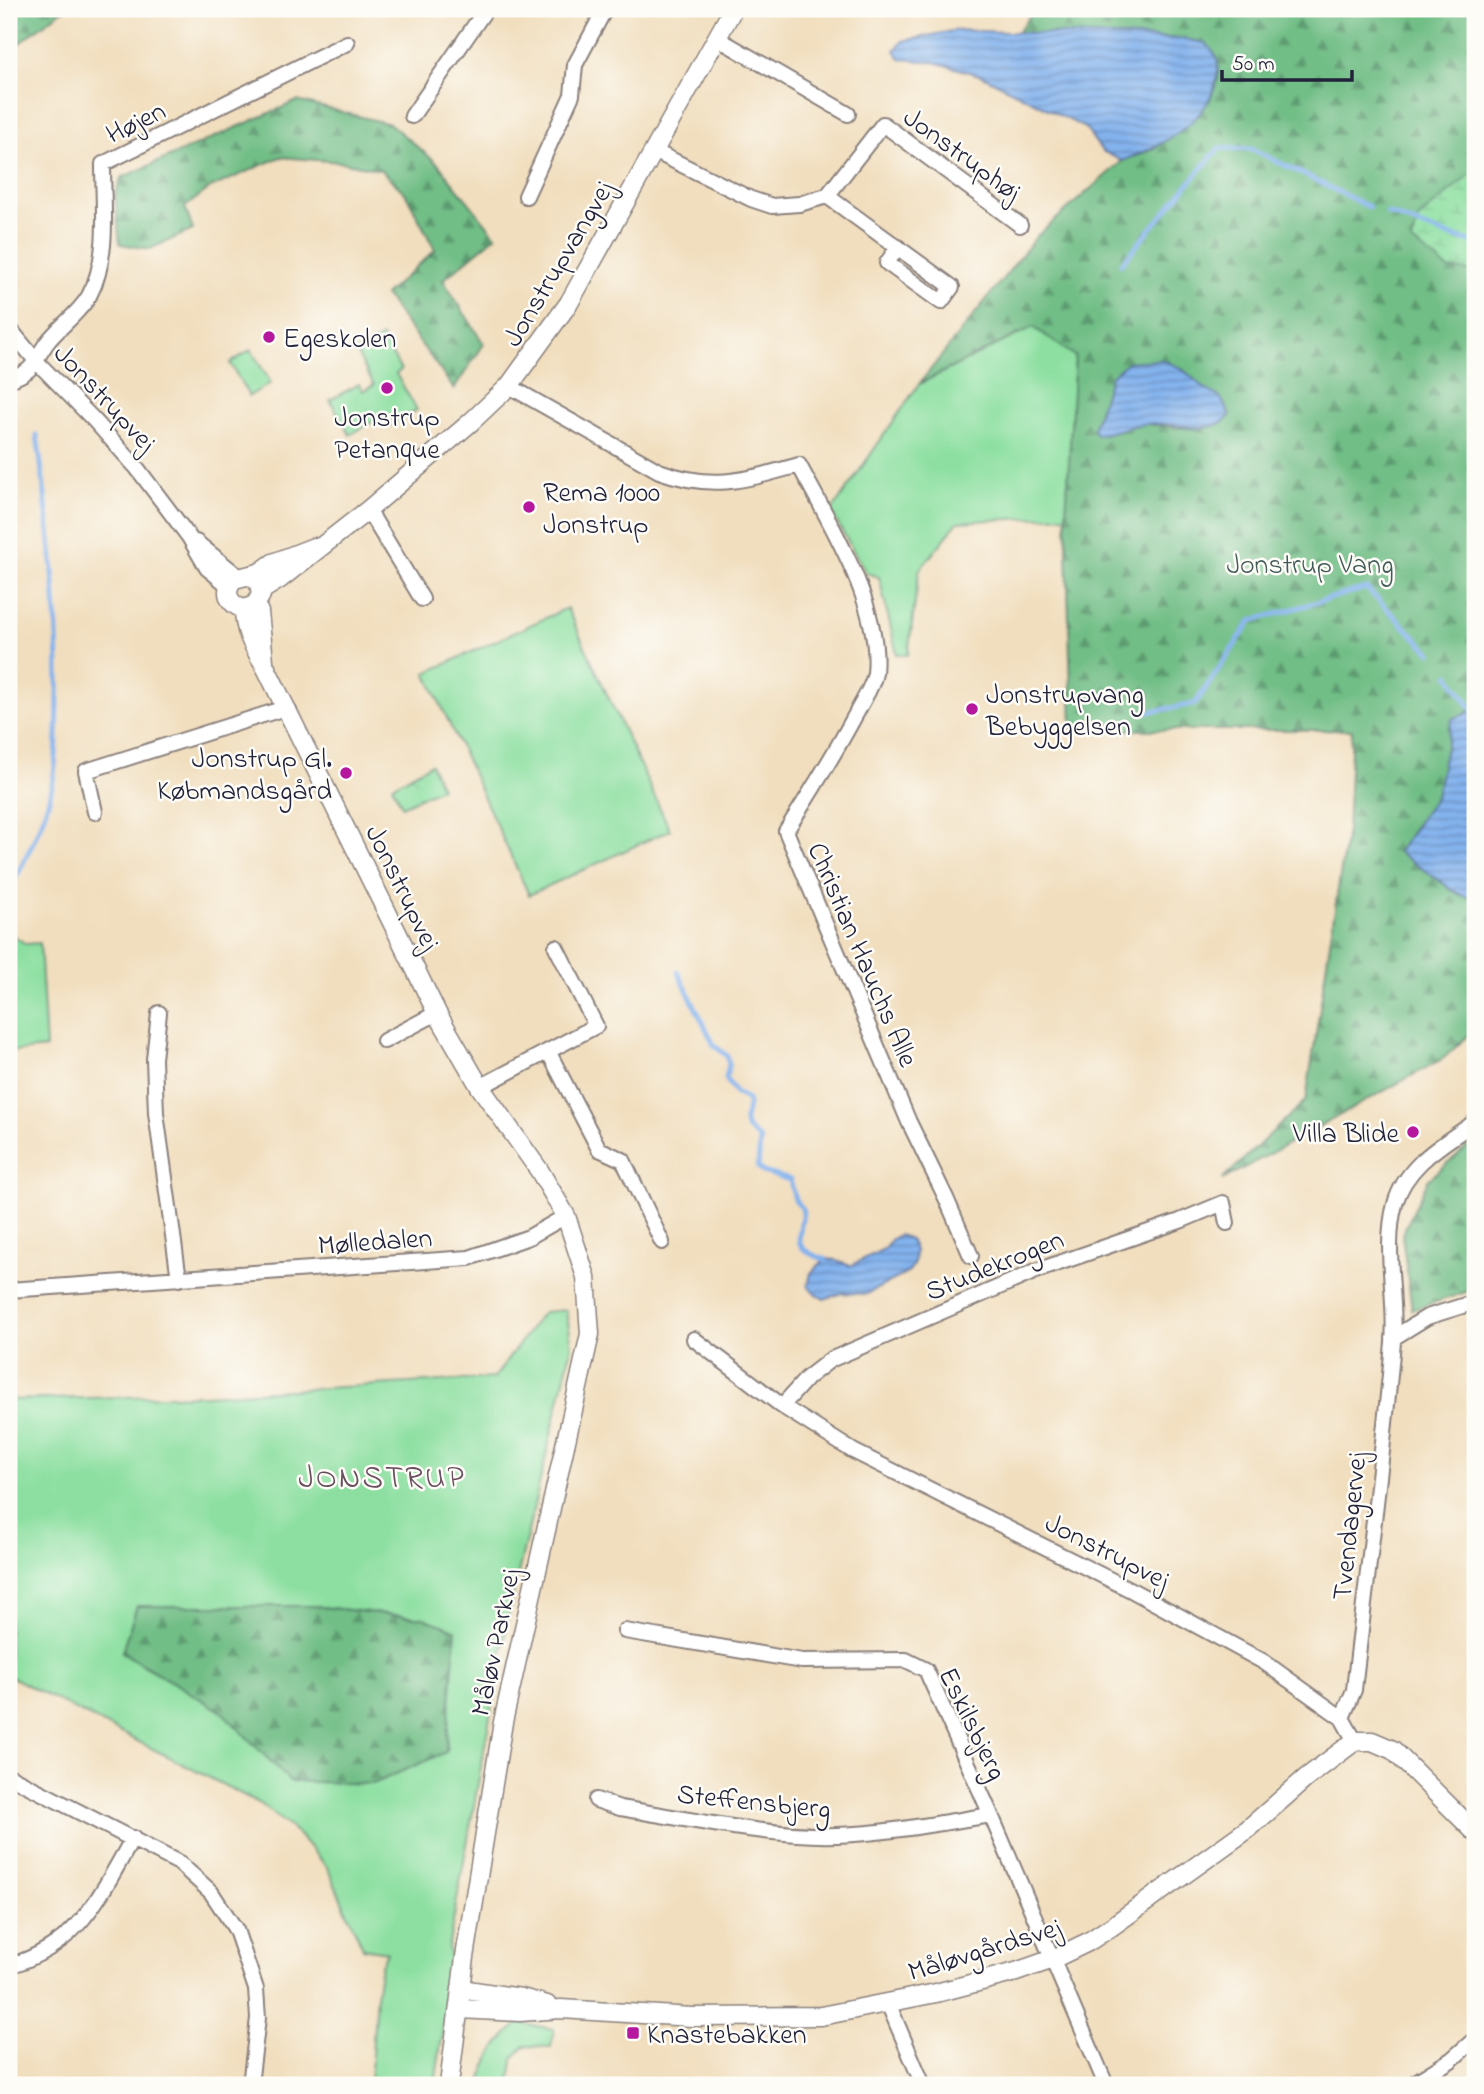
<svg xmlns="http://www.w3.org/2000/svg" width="1484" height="2094" viewBox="0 0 1484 2094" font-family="'Indie Flower',sans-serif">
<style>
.grass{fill:#8cdfa0;stroke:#57806e;stroke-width:2;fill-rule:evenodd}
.forest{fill:url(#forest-firs);stroke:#4a7060;stroke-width:2;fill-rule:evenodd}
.wetland{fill:url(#wetland-marsh);stroke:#57806e;stroke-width:2}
.park{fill:url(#park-crowns);stroke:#57806e;stroke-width:2}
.water{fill:url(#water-rules);stroke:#526a94;stroke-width:2}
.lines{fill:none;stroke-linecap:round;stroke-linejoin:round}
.stream{stroke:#83b2ed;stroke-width:5}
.minor-casing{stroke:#8a807c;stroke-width:18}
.tertiary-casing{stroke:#8a807c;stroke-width:21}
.minor{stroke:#fff;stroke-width:14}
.tertiary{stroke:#fff;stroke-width:18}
.poi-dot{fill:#b5179e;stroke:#fdfcf7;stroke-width:2.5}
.labels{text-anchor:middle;stroke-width:5;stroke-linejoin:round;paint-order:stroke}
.street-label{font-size:28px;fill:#22223b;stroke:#fdfcf7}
.poi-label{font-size:28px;fill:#22223b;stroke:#fdfcf7;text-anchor:start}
.park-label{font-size:28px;fill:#425b59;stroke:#fdfcf7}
.quarter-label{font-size:32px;letter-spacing:2px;fill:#684e5e;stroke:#fdfcf7}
</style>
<defs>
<pattern id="forest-firs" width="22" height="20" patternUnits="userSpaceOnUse" patternTransform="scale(1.75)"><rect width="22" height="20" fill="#71be86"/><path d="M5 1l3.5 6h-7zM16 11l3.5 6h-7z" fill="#5c9a6f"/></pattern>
<pattern id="wetland-marsh" width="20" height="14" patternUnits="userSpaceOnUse" patternTransform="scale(1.75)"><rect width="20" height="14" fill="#8cdfa0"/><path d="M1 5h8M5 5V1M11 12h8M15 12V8" fill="none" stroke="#78bf8b"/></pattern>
<pattern id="park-crowns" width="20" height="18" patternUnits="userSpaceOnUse" patternTransform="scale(1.75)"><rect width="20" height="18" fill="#8cdfa0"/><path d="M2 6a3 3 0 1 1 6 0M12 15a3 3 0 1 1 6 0" fill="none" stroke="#78bf8b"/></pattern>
<pattern id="water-rules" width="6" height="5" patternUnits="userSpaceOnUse" patternTransform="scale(1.75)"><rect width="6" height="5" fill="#83b2ed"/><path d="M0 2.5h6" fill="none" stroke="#6b90c1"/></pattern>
</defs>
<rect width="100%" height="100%" fill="#fdfcf7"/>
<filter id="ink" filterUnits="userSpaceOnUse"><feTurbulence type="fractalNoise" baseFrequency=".0143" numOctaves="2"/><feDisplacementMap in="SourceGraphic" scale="14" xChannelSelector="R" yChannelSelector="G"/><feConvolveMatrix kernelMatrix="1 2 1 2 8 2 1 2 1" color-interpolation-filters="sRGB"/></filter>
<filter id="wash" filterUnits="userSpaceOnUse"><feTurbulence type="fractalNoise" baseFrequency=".00686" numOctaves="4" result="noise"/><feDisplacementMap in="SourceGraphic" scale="28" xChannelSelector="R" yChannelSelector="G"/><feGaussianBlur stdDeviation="1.57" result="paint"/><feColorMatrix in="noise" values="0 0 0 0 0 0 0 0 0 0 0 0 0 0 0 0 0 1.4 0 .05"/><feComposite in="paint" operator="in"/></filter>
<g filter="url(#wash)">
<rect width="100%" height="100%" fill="#f1debe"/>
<!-- grass -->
<path class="grass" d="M1032 325 1075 356 1066 516 958 522 919 571 908 655 897 654 879 577 866 573 831 512 919 384Z
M382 337 401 370 396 374 417 410 387 427 381 417 350 435 330 400 359 384 363 391 374 385 356 352Z
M251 350 271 383 249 396 230 363Z
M567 608 670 830 529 895 426 673Z
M11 934 26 944 40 943 46 1048 9 1052V935Z
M566 1310 572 1346 510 1607 448 1949 452 1964 435 2085H370L376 1996 381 1965 387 1952 363 1948 327 1867 298 1834 261 1804 9 1676V1400L205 1395 494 1378 543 1312ZM137 1606H312L423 1618 221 1711 122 1652Z
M519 2023 554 2029 551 2047 524 2046 513 2059 510 2085H481C485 2058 499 2040 519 2023Z"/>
<!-- forest -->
<path class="forest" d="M9 9H64L9 51Z
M1035 9H1475V170L1420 218 1449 269 1475 271V710L1452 719 1436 796 1398 852 1459 894 1475 899V1029L1444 1058 1222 1180 1306 1100 1347 830 1352 730H1072L1066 516 1075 356 1033 327 919 384 1037 236 1122 161 1156 148 1210 100 1218 78 1217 57 1206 43 1183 39 1018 32ZM1181 368 1204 388 1220 398 1230 416C1209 436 1173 427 1147 424Z
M297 101 390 124 438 164 496 236 443 280 484 344 454 389 385 295 435 250 406 194 381 170 341 162 280 157 210 188 185 207 193 230 150 249 120 244 115 196 121 178Z
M1475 1140V1289L1412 1310 1402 1235 1428 1180Z
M137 1606H312L423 1618 456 1630 446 1752 373 1784 290 1781 221 1711 122 1652Z"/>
<!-- wetland -->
<path class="wetland" d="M1475 170V271L1449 269 1411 241 1419 218Z"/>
<!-- park -->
<path class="park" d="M431 764 441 788 402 806 392 786Z"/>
<!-- water -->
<path class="water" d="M957 30 1183 39 1206 43C1209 47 1214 52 1216 56 1220 66 1217 79 1214 88 1201 127 1158 147 1122 161L1102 151 1085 128 983 76 934 62 900 59 895 50 903 41Z
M1162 360 1181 368 1204 388 1221 398 1230 416C1206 439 1174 420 1145 424 1128 426 1113 433 1096 435L1093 429 1111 376 1128 362Z
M1475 710V899L1459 894 1398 852 1436 796 1452 719Z
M899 1235 910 1239 915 1251 914 1263 909 1272 867 1294 843 1293 824 1299 817 1295 808 1286 811 1273 825 1259 836 1260 850 1266 884 1249 892 1239Z"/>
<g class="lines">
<!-- stream -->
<path class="stream" d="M1387 213 1440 233 1475 243
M1121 264 1219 148 1252 149 1369 207
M1449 675 1473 711
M1148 712 1195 704 1251 621 1366 588 1431 653
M9 890C24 862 39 833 48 802 58 768 57 731 58 696 59 608 49 522 37 435
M678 972 714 1045 727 1056 729 1064 726 1079 736 1093 748 1100C750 1109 741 1120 747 1128 751 1132 756 1136 760 1140L758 1167 763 1172 790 1180 795 1200 803 1209C801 1238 788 1248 825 1259"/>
</g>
</g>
<g filter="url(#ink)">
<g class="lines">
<!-- minor casing -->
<g class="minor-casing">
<path id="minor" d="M717 38 848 114
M412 116 486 9
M654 151 751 199 772 206 799 204 827 196 883 124 1020 225
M526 196 572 95 575 65 605 9
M827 196 952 287 941 302 887 263 898 247
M9 328 37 362 94 420 137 468 189 537 207 568 229 586
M9 380C35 370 31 366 46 344 58 327 78 315 89 296 110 257 103 207 103 164L347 43
M509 386 659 471C714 491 745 480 799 465 829 522 882 606 875 673 873 686 863 700 857 712 835 753 811 792 786 831L909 1122 946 1198 971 1256
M368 510 422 599
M196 542 238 576
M95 812 86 771 285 708
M159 1013 154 1059 156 1113 179 1279
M384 1041 437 1013
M548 1051 599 1149 623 1160 662 1242
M480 1087 596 1026 556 947
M9 1290 469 1258 529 1237 566 1216
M1393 1338 1427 1317 1475 1302
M694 1339 782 1406 853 1451 1133 1591 1264 1662 1342 1718 1355 1741
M782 1406 807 1378 830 1360 1036 1271 1180 1221 1223 1203 1227 1223
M625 1631 802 1661 906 1660 926 1670 991 1815 1106 2085
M1342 1718 1354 1690C1367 1574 1383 1458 1393 1342 1397 1297 1383 1248 1395 1204 1406 1164 1444 1144 1475 1122
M9 1776 179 1863 211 1892 236 1930 256 1989 258 2018 250 2085
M596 1800 620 1808C688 1819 769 1837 837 1835 889 1833 940 1823 991 1815
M9 1966C81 1944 98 1898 133 1838
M888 2003 923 2085
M1411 2085 1451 2060 1475 2039"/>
</g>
<!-- tertiary casing -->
<g class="tertiary-casing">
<path id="tertiary" d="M250 575 259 583 261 595 255 605 244 609C228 604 223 591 234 579L259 573 273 563 314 547
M262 590 280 579 368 510 471 422 509 386 569 303 733 9
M255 605 259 612 264 661
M244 609C244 631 253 646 264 664L437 1013 480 1087 539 1170 566 1216 586 1277 590 1334 503 1722 465 1957 449 2085
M461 1989 521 1998 547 2005
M459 2009 520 2012 561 2009 692 2017 821 2016 936 1993 1016 1972 1053 1959 1088 1942 1111 1927 1248 1829 1306 1778 1355 1741H1372L1393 1750 1475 1832"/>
</g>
<!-- minor -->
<use href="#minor" class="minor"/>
<!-- tertiary -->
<use href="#tertiary" class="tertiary"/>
</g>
</g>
<!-- markers -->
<g class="poi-dot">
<circle cx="269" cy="337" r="7"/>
<circle cx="387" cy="388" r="7"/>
<circle cx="529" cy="507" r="7"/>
<circle cx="972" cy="709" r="7"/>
<circle cx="346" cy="773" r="7"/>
<circle cx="1413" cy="1132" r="7"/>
<rect x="626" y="2026" width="14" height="14" rx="3.5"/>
</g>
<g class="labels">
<!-- street labels -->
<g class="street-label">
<text transform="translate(135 121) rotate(-26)" y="10">Højen</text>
<text transform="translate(963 153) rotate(36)" y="10">Jonstruphøj</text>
<text transform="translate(557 263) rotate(-59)" y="10">Jonstrupvangvej</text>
<text transform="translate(106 397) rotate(47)" y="10">Jonstrupvej</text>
<text transform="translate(404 887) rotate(64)" y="10">Jonstrupvej</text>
<text transform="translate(864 954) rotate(67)" y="10">Christian Hauchs Alle</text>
<text transform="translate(375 1240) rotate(-4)" y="10">Mølledalen</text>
<text transform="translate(994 1264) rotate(-22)" y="10">Studekrogen</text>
<text transform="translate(1348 1526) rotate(-84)" y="10">Tvendagervej</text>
<text transform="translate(1108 1550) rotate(27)" y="10">Jonstrupvej</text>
<text transform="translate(494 1642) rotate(-78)" y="10">Måløv Parkvej</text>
<text transform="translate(974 1723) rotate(64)" y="10">Eskilsbjerg</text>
<text transform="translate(754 1800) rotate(6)" y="10">Steffensbjerg</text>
<text transform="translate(984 1948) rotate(-17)" y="10">Måløvgårdsvej</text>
</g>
<!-- poi labels -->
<g class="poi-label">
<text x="283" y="347">Egeskolen</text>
<text x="387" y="426" text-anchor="middle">Jonstrup<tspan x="387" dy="32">Petanque</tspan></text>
<text x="543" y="501">Rema 1000<tspan x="543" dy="32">Jonstrup</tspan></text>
<text x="986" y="703">Jonstrupvang<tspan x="986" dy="32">Bebyggelsen</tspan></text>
<text x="332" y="767" text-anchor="end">Jonstrup Gl.<tspan x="332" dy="32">Købmandsgård</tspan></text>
<text x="1399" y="1142" text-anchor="end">Villa Blide</text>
<text x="647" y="2043">Knastebakken</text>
</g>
<!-- park labels -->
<g class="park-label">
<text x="1310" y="573">Jonstrup Vang</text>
</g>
<!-- quarter labels -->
<g class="quarter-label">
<text x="382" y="1487">JONSTRUP</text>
</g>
</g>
<!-- margin -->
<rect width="1484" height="2094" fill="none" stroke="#fdfcf7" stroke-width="35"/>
<!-- scale -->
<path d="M1222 70v10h130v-10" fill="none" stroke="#22223b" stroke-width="3.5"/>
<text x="1232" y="70" font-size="21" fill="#22223b" stroke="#fdfcf7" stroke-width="5" paint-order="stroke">50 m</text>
</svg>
